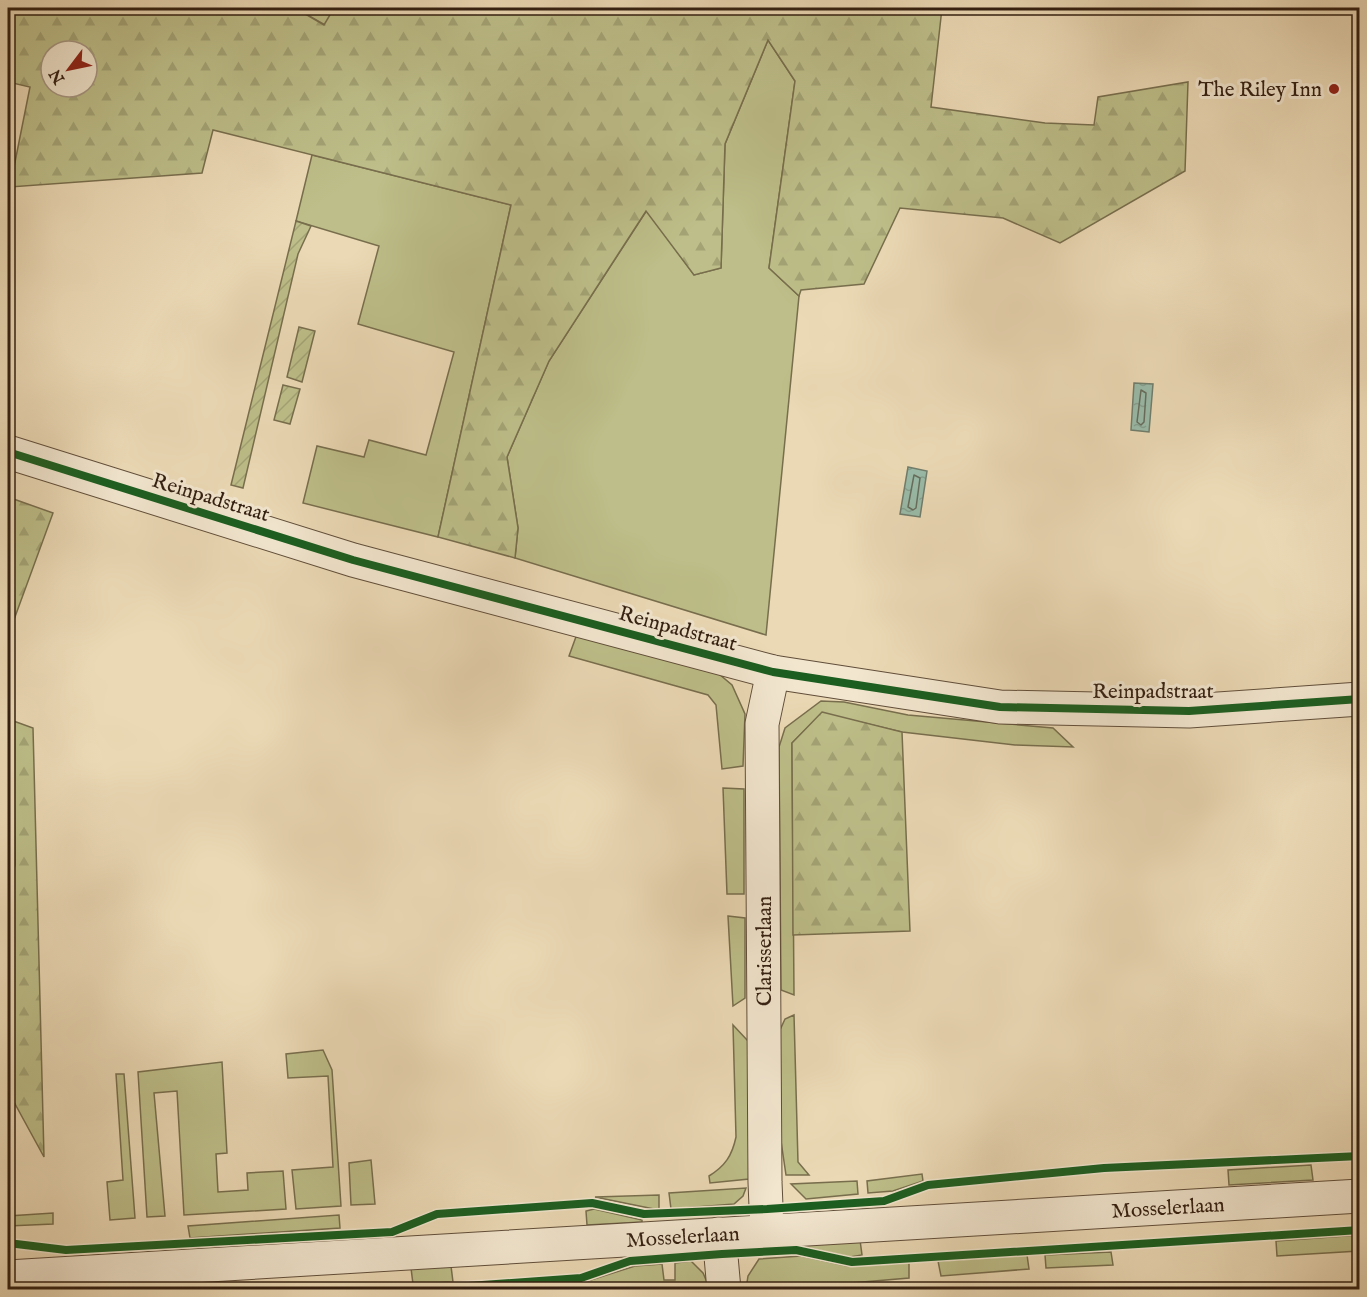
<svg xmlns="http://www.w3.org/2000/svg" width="1367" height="1297" viewBox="0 0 1367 1297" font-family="'IM FELL English',serif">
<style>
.green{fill:#bdbe89;stroke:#786e4d;stroke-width:1.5}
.forest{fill:url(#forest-firs);stroke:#786e4d;stroke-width:1.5;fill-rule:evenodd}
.garden{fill:url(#garden-furrows);stroke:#786e4d;stroke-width:1.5}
.water{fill:url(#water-ripples);stroke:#707d6c;stroke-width:1.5}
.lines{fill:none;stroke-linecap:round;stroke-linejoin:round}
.shore{stroke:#666d5d;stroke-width:1.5}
.minor-casing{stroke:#614e3a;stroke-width:35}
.minor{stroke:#f2e6cf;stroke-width:33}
.cycleway-casing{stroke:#f2e6cf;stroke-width:11}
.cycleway{stroke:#1b5e20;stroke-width:8}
.poi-dot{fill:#8f2418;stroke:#f2e6cf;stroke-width:2}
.labels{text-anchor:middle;stroke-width:6;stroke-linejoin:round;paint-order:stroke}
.poi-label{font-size:21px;fill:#331f11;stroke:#f2e6cf;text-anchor:end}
.street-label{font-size:21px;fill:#331f11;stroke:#f2e6cf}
</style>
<defs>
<pattern id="forest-firs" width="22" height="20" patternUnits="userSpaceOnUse" patternTransform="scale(1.5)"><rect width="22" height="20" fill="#bdbe89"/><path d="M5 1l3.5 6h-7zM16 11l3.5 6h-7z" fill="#a3a375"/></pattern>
<pattern id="garden-furrows" width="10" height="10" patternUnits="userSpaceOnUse" patternTransform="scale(1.5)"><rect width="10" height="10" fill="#bdbe89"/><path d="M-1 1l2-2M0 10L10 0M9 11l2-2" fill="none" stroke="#a3a375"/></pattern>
<pattern id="water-ripples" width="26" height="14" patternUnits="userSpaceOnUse" patternTransform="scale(1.5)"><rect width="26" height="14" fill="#99bba9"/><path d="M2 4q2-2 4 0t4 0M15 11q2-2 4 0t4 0" fill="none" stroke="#84a090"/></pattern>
</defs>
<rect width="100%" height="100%" fill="#ebd9b5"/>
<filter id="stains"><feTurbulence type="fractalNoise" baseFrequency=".00333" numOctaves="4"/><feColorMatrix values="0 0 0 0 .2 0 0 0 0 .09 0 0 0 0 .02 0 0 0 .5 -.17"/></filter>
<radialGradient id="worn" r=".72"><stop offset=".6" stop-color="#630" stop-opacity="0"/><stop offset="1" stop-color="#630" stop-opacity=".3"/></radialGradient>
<!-- green -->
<path class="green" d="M295 8H334L325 25Z
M768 40 795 81 769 268 799 296 766 635 515 558 518 528 507 457 549 361 647 210 694 275 721 268 725 144Z
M312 155 511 205 438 537 303 503 317 446 364 457 369 440 426 455 454 352 358 324 379 246 296 221Z
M577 634 713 669 732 685 745 714 743 766 722 769 716 705 708 695 569 656Z
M821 701 844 702 908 715 1053 728 1073 747 1015 745 902 732 822 713 792 743 794 995 781 990 779 747 785 728Z
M723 788 744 789V894H727Z
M728 916 745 918V998L733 1006Z
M794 1015 798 1162 809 1175H786L781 1141 780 1030 785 1019Z
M733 1025 748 1041 749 1179 710 1183 709 1176C725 1166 732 1156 736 1137Z
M323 1050 332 1070 341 1206 296 1209 292 1170 333 1167 328 1076 288 1078 286 1054Z
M222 1062 227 1153 216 1154 218 1192 248 1190 247 1173 283 1171 286 1209 184 1215 177 1091 154 1093 165 1216 147 1217 138 1072Z
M116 1074H124L135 1218 110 1220 107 1182 123 1180Z
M371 1160 375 1204 351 1205 349 1163Z
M1311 1165 1313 1180 1229 1185 1228 1170Z
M922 1174 923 1181 893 1191 868 1193 867 1181Z
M857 1181 858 1194 806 1199 791 1184Z
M746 1188 743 1196 734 1204 671 1209 669 1193Z
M659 1195V1209H654L595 1197Z
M594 1209 642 1220V1222L587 1225 586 1211Z
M53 1213V1224L8 1226V1216Z
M339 1215 340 1228 190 1238 188 1226Z
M1359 1235V1251L1277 1256 1276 1241Z
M860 1240 862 1255 850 1257 799 1246Z
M1111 1252 1113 1265 1046 1268 1045 1255Z
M1027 1255 1029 1269 941 1276 938 1261Z
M801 1256 847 1266 909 1263V1278L781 1289H746L748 1276 759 1259Z
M691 1261 703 1273 710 1289 518 1290 575 1285 635 1266 662 1264 664 1280H675V1263Z
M451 1266 453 1282 413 1284 411 1268Z"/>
<!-- forest -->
<path class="forest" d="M8 8H295L324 25 334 8H942L931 107 1045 123 1094 125 1098 97 1188 82 1185 171 1060 243 1003 218 900 208 864 284 801 290 799 296 769 268 795 81 768 40 725 144 721 268 694 275 646 211 549 361 507 457 518 528 515 558 438 537 511 205 213 130 202 173 10 187 30 87 8 82ZM51 51H87V87H51Z
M8 497 53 513 8 636Z
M822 712 902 732 910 931 793 935 792 743Z
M8 719 33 728 44 1157 14 1102 8 1043V890L15 865 14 781 8 779Z"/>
<!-- garden -->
<path class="garden" d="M296 221 311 226 298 254 243 488 231 485Z
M299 327 315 331 302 382 287 377Z
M283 385 300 389 290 424 274 420Z"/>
<!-- water -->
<path class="water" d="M1134 383 1153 384 1149 432 1131 430Z
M908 467 927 471 920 517 900 514Z"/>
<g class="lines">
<!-- shore -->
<path class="shore" d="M1141 390 1146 393 1144 422 1141 425 1137 422Z
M914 475 920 478 916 508 913 510 908 507Z"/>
<!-- minor casing -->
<g class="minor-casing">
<g id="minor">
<path d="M8 452 353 560 773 672 1000 707 1189 711 1360 699"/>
<path d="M767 1231 765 1182 762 724 773 672"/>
<path d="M719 1234 724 1290"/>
<path id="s1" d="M8 1277 1360 1196"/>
</g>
</g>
<!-- minor -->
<use href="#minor" class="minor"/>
<!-- cycleway casing -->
<g class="cycleway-casing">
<path id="cycleway" d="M8 452 353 560 773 672 1000 707 1189 711 1360 699
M8 1243 66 1250 392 1232 437 1214 592 1203 644 1214 767 1209 884 1201 928 1185 1104 1168 1360 1156
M412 1290 581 1278 630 1261 722 1254 796 1250 852 1262 1360 1230"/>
</g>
<!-- cycleway -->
<use href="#cycleway" class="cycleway"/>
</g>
<!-- markers -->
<circle class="poi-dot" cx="1334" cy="89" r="6"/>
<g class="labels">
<!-- poi labels -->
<g class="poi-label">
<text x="1322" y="96">The Riley Inn</text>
</g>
<!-- street labels -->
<g class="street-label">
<text transform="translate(211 497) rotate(17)" y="7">Reinpadstraat</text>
<text transform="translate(678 628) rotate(15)" y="7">Reinpadstraat</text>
<text x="1153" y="698">Reinpadstraat</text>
<text transform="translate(764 951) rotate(-90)" y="7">Clarisserlaan</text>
<text dy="7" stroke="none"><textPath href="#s1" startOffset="1162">Mosselerlaan</textPath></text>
<text dy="7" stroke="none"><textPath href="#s1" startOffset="676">Mosselerlaan</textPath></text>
</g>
</g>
<!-- margin -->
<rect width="1367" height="1297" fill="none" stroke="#ebd9b5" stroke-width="30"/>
<rect x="9" y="9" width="1349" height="1279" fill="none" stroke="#331f11" stroke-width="3"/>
<rect x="15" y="15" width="1337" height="1267" fill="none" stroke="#331f11" stroke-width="1.5"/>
<!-- north arrow -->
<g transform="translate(69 69) rotate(238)"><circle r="28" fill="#f2e6cf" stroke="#a69683" stroke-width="1.5"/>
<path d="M0-4.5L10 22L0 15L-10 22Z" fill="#8f2418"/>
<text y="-9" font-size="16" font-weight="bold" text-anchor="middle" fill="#331f11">N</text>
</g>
<rect width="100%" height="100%" filter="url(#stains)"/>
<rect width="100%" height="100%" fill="url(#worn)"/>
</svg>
